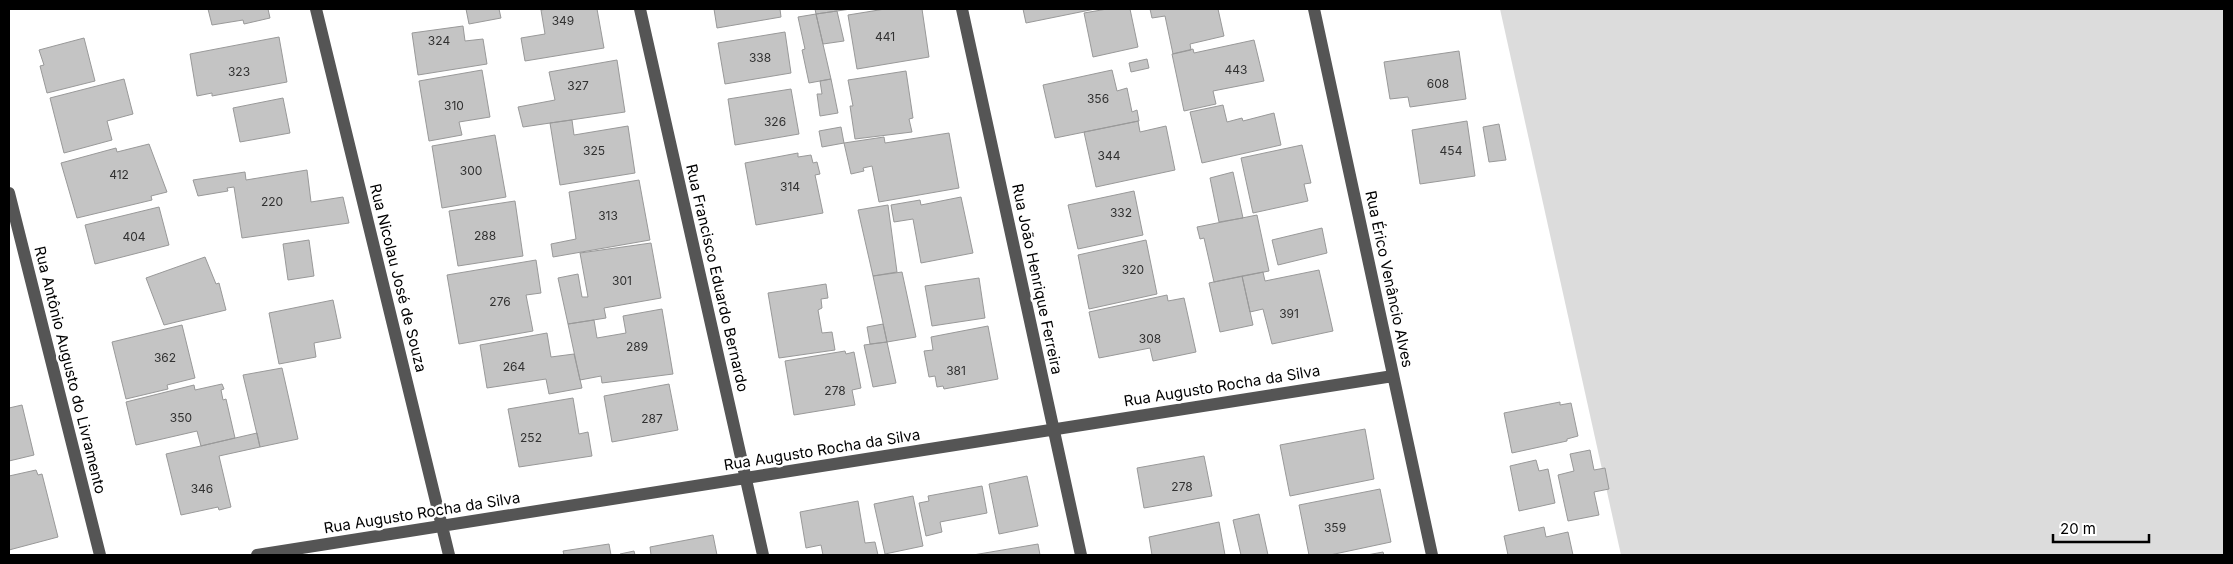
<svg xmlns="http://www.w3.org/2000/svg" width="2233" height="564" viewBox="0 0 2233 564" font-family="Inter,sans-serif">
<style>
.green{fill:#dcdcdc}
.building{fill:#c4c4c4;stroke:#999}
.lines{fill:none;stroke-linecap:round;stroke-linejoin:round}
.minor{stroke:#555;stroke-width:12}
.labels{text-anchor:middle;stroke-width:5;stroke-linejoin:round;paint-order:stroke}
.number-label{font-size:12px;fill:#313131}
.street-label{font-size:15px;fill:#000;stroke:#fff}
</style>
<rect width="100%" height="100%" fill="#fff"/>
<!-- green -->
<path class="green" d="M1500 9H2224V555H1621Z"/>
<!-- building -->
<path class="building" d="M208 9H268L270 18 244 24 243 20 212 25Z
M466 9H499L501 18 469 24Z
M547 9H597L604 48 525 61 521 38 545 34 541 10Z
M714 9H780L781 17 717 28Z
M815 9H851L816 14Z
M885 9H922L929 57 857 69 848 15Z
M1023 9H1095L1026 23Z
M1107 9H1130L1138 47 1093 57 1084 13Z
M1150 9H1218L1224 36 1190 44 1191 50 1173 54 1165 16 1152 18Z
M837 11 844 41 823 44 816 14Z
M816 14 831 79 809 83 802 50 805 49 798 17Z
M463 26 465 41 483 39 487 64 418 75 412 33Z
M785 32 791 73 725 84 718 43Z
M279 37 287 82 212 96V93L197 96 190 54Z
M84 38 95 81 47 93 40 66 44 65 39 50Z
M1254 40 1264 81 1213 91 1216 104 1184 111 1172 54 1193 49 1194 53Z
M1459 51 1466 99 1410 107 1408 97 1390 99 1384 62Z
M1147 59 1149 68 1131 72 1129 63Z
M617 60 625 112 523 127 518 107 555 100 549 72Z
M482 70 490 117 459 122 462 135 429 141 419 81Z
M1112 70 1117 91 1127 88 1132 112 1137 110 1139 121 1055 138 1043 85Z
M906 71 913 118 909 119 912 132 855 139 850 106H853L848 80Z
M124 79 133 114 107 121 112 140 64 153 50 98Z
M831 79 838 113 820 116 817 94H822L820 81Z
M791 89 799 134 735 145 728 99Z
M283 98 290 133 240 142 233 108Z
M1223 105 1227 122 1242 118 1243 121 1274 113 1281 145 1202 163 1190 112Z
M572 120 574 135 628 126 635 173 560 185 550 123Z
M1138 121 1140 132 1166 126 1175 170 1096 187 1084 132Z
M1467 121 1475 176 1420 184 1412 130Z
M1499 124 1506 160 1489 162 1483 127Z
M841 127 844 143 822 147 819 131Z
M949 133 959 188 879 202 872 166 863 168 864 171 851 174 844 143 884 137 885 143Z
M495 135 506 197 442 208 432 146Z
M149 144 167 192 151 196 152 200 77 218 61 163 116 148 117 152Z
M1302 145 1311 183 1304 184 1308 201 1253 213 1241 158Z
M798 153V157L811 155 813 163 817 162 820 174 815 175 823 213 756 225 745 163Z
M307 170 311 202 343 197 349 223 242 238 234 187 227 188 228 191 198 196 193 180 245 172 246 180Z
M1233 172 1243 218 1219 222 1210 178Z
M639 180 650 240 553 257 551 244 576 239 569 192Z
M1134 191 1143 235 1078 249 1068 205Z
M961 197 973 253 921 263 913 219 894 222 891 205 920 200 921 205Z
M515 201 523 256 458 266 449 211Z
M888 205 897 272 873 276 858 210Z
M159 207 169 245 95 264 85 225Z
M1257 215 1269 271 1214 282 1204 238 1200 239 1197 227Z
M1322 228 1327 253 1278 265 1272 240Z
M309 240 314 276 288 280 283 244Z
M1146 240 1157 294 1089 309 1078 255Z
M651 243 661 298 604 308 606 318 568 324 558 278 578 274 582 297H588L580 253Z
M205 257 216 284 219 283 226 310 164 325 146 278Z
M536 260 541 293 526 295 533 331 459 344 447 275Z
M1319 270 1333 331 1272 344 1263 309 1250 312 1242 276 1263 272 1265 281Z
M902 272 916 337 887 342 873 276Z
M1242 276 1253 325 1220 332 1209 283Z
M979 278 985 318 932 326 925 286Z
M826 284 828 298 821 299 822 308 818 310 822 333 832 332 835 350 779 358 768 293Z
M1167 295 1168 301 1184 298 1196 352 1153 361 1150 348 1099 358 1089 312Z
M333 300 341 338 314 343 316 357 279 364 269 313Z
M662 309 673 374 602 383 601 376 580 380 568 324 594 320 597 338 626 333 623 316Z
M883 324 887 342 870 344 867 327Z
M182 325 195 378 167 385 168 389 126 399 112 342Z
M988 326 998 379 944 389 943 386 937 387 935 376 929 377 924 351 933 350 931 337Z
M547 333 551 357 574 354 582 388 549 394 546 379 487 388 480 345Z
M887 342 896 383 873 387 864 345Z
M845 351 846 354 854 352 861 388 852 390 855 405 794 415 785 361Z
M282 368 298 439 260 447 243 375Z
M222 384 224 389 221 390 223 400 226 399 235 438 201 446 197 431 136 445 126 402 194 385 195 390Z
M669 384 678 430 612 442 604 396Z
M573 398 579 434 588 432 592 456 519 467 508 409Z
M1560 402V405L1571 403 1578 436 1567 439V441L1512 453 1504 413Z
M22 405 34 455 9 461V408Z
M1365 429 1374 479 1290 496 1280 445Z
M257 433 260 447 219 456 231 507 219 510 218 507 181 515 166 454Z
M1590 450 1594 470 1605 468 1609 489 1594 492 1599 515 1568 521 1558 475 1574 471 1570 454Z
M1204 456 1212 496 1144 508 1137 468Z
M1536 460 1539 471 1548 469 1555 503 1519 511 1510 466Z
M36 470 38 475 42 474 58 537 9 550V476Z
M1027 476 1038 526 999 534 989 484Z
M982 486 987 513 940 522 942 532 926 536 919 503 929 501 928 496Z
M1380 489 1391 542 1330 555H1309L1299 505Z
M913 496 923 546 885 554 874 504Z
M858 501 865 543 875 542 878 555H823L821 545 806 548 800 512Z
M1259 514 1268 555H1241L1233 520Z
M1219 522 1225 555H1152L1149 537Z
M1544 527 1546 537 1568 532 1573 555H1508L1504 536Z
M713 535 717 555H651L650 547Z
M609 544 611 555H564L563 551Z
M1038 544 1040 555H973Z
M634 551 635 555H620V554Z
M1383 552 1384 555H1367Z"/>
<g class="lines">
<!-- minor -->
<path class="minor" d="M316 9 449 555
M640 9 763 555
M962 9 1081 555
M1314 9 1432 555
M9 193 100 555
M257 555 1393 376"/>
</g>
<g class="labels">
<!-- number labels -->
<g class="number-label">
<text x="563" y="25">349</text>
<text x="885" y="41">441</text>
<text x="439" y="45">324</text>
<text x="760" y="62">338</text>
<text x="1236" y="74">443</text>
<text x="239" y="76">323</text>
<text x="1438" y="88">608</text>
<text x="578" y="90">327</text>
<text x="1098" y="103">356</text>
<text x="454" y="110">310</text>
<text x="775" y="126">326</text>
<text x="594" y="155">325</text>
<text x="1451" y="155">454</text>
<text x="1109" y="160">344</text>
<text x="471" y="175">300</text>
<text x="119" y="179">412</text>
<text x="790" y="191">314</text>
<text x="272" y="206">220</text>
<text x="1121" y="217">332</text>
<text x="608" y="220">313</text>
<text x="485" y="240">288</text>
<text x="134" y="241">404</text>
<text x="1133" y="274">320</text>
<text x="622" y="285">301</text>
<text x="500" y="306">276</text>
<text x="1289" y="318">391</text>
<text x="1150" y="343">308</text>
<text x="637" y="351">289</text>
<text x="165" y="362">362</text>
<text x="514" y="371">264</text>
<text x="956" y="375">381</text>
<text x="835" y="395">278</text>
<text x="181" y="422">350</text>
<text x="652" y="423">287</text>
<text x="531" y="442">252</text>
<text x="1182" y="491">278</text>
<text x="202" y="493">346</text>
<text x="1335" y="532">359</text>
</g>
<!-- street labels -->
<g class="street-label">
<text transform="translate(398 278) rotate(76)" y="5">Rua Nicolau José de Souza</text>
<text transform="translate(717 278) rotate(77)" y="5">Rua Francisco Eduardo Bernardo</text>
<text transform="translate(1037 279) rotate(78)" y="5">Rua João Henrique Ferreira</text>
<text transform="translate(1389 279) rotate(78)" y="5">Rua Érico Venâncio Alves</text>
<text transform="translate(70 370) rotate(76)" y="5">Rua Antônio Augusto do Livramento</text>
<text transform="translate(1222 386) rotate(-9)" y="5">Rua Augusto Rocha da Silva</text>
<text transform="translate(822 450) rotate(-9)" y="5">Rua Augusto Rocha da Silva</text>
<text transform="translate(422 513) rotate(-9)" y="5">Rua Augusto Rocha da Silva</text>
</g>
</g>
<!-- border -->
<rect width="2233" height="564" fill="none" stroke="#000000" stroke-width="20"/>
<!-- scale -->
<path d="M2053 534v8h96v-8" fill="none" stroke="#000000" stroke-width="2.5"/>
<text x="2060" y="534" font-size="15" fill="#000000" stroke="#ffffff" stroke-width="4" paint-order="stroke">20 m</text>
</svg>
